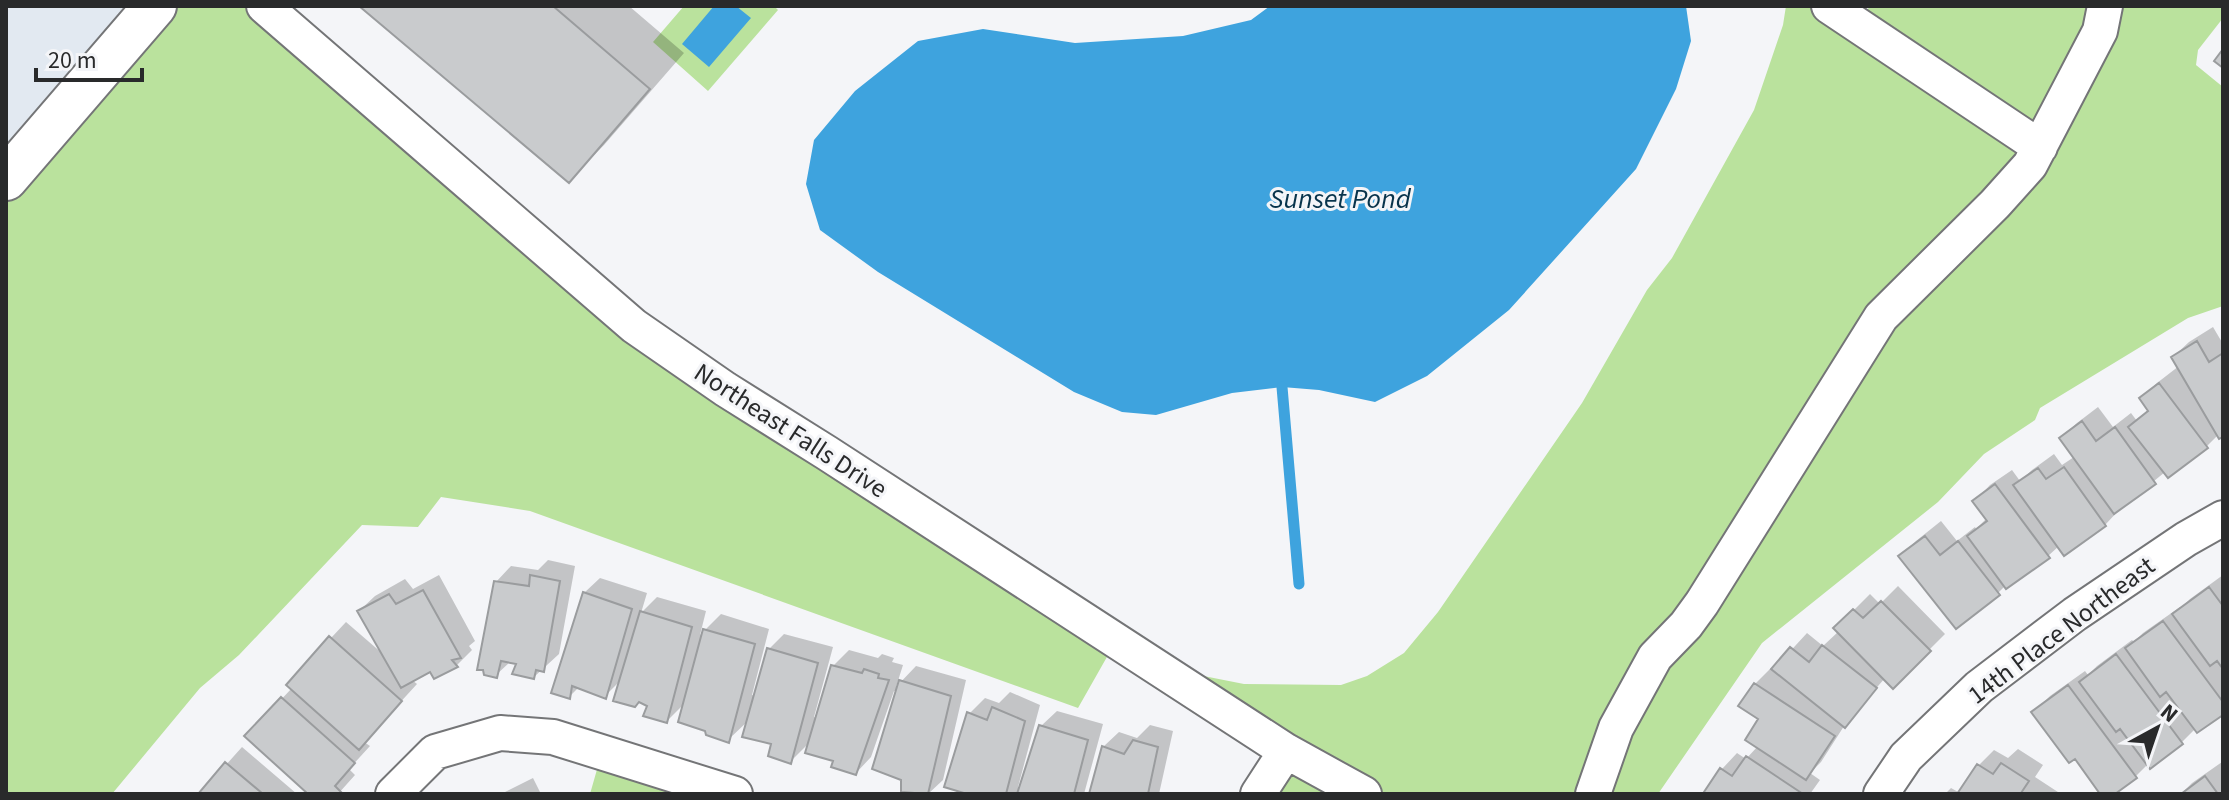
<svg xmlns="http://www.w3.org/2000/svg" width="2229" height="800" viewBox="0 0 2229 800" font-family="'Source Sans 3',sans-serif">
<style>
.built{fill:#e2e9f1}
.green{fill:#bae29d}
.water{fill:#3ea3de}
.shadow{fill:#0003}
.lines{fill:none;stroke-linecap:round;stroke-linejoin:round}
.stream{stroke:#3ea3de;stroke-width:11}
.building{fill:#c9cbcd;stroke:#9a9c9e;stroke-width:2}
.minor-casing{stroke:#747577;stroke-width:38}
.tertiary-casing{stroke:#747577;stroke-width:46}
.minor{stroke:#fff;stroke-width:34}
.tertiary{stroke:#fff;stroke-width:42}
.labels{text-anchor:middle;stroke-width:6;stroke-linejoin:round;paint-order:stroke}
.street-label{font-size:26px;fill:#292a2b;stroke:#f4f5f8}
.water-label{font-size:28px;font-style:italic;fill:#08344c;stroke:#f4f5f8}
</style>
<rect width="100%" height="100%" fill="#f4f5f8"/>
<!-- built -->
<path class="built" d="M6 6H155L6 179Z"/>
<!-- green -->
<path class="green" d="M155 6H264L634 326 1116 641 1078 708 530 511 441 497 418 527 362 525 239 655 200 688 112 794H6V179Z
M684 6H774L778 10 708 91 653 42Z
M1786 6H1829L1856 26 1870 6H2223V18L2198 50 2196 65 2223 87V306L2188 318 2040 408 2035 420 1984 454 1938 502 1762 643 1658 794H1258L1286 751 1153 666 1244 684 1341 685 1367 676 1404 653 1438 612 1582 403 1647 290 1672 258 1754 110 1783 25Z
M602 752 735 794H590Z"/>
<!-- water -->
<path class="water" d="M714 6H736L751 18 709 67 682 44Z
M1270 6H1686L1691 41 1676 89 1636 169 1509 310 1427 376 1375 402 1319 390 1282 387 1232 393 1156 415 1122 412 1074 392 878 272 820 230 806 184 814 140 855 91 918 41 983 29 1075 43 1183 36 1251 20Z"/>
<!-- shadow -->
<path class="shadow" d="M362 6H629L684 53 604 145 569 180Z
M2213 327 2223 344V435L2219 434 2207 446 2168 476 2165 472 2120 509 2105 525 2059 546 2048 556 2006 585 1998 593 1901 556 1916 541 1941 521 1957 541 1975 527 1976 529 1987 518 1975 501 1990 485 2012 470 2020 481 2032 470 2054 454 2062 465 2074 457 2061 438 2077 423 2098 407 2113 427 2131 413 2137 421 2149 409 2141 398 2157 383 2179 366 2173 357 2189 342Z
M548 560 575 566 559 654 534 677 519 662 511 661 496 675V582L511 566 538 570Z
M439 575 475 641 469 646 472 650 457 665 434 676 430 670 412 680 417 684 364 742 370 746 349 769 355 775 338 794H311L247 736 292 688 331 638 346 622 383 654 359 611 375 596 405 579 413 589Z
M2223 575V712L2196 728 2181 743 2148 764 2135 777 2112 794H2103L2076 756 2034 712 2050 696 2085 671 2088 675 2097 666 2132 640 2134 642 2143 633 2180 607 2181 608 2190 599Z
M600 578 647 593 641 613 657 597 706 611 700 635 721 614 769 629 752 695 756 696 769 649 784 634 833 647 814 717 817 718 833 666 849 650 878 658 882 654 894 658 892 662 903 665 896 687 916 666 966 680 943 780 928 794 903 790 898 692 894 691 871 757 856 773 810 742 790 762 749 720 728 740 707 730 686 702 667 721 621 680 605 696 579 687 569 697 584 593Z
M1898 586 1945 634 1893 686 1885 678 1846 723 1821 762 1810 773 1820 780 1810 794H1705L1722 769 1737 753 1746 759 1758 746 1761 719 1755 684 1771 668 1773 670 1807 633 1823 646 1839 631 1836 628 1870 594 1880 604Z
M1010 692 1040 705 1018 787 1022 788 1041 726 1057 711 1103 724 1084 794H973L969 714 985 698 999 703Z
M1150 725 1173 731 1159 794H1091L1103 747 1119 732 1137 738Z
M242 747 297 794H200Z
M2018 749 2043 765 2035 777 2061 794H1945L1951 788 1960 793 1979 765 1994 750 2008 758Z
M2222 762 2223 794H2181L2192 783Z
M533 778 541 794H501Z"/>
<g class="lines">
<!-- stream -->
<path class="stream" d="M1282 387 1299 584"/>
</g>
<!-- building -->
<path class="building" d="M359 6H553L650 89 569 183Z
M2223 49V68L2214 61Z
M2197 341 2209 362 2223 353V437L2219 439 2171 357Z
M2159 383 2208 448 2168 478 2128 427 2148 411 2139 398Z
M2082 421 2096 441 2115 427 2156 484 2114 514 2059 438Z
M2064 467 2106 526 2064 556 2013 485 2038 468 2046 479Z
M1995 484 2050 558 2006 589 1967 536 1987 521 1972 501Z
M1925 536 1940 555 1958 541 2000 595 1956 629 1898 556Z
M530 575 560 581 544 672 536 670 534 679 512 674 516 664 501 661 497 678 484 675 483 670H477L494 581 529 586Z
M2209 587 2223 606V669L2217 661 2210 666 2172 614Z
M423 590 461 658 452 660 458 667 434 679 430 672 401 688 357 611 389 594 396 604Z
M583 592 632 609 606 699 572 686 570 699 551 693Z
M1881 601 1931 651 1893 689 1833 628 1853 609 1863 618Z
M640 611 692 627 667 723 643 716 647 706 639 702 635 707 613 701Z
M2163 621 2223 702V715L2197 733 2166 692 2160 697 2125 648Z
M703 629 755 644 729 743 706 735 705 731 678 722Z
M329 636 402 701 359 750 286 685Z
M1822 645 1877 688 1845 728 1771 669 1790 647 1809 662Z
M767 648 818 663 791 764 768 756 771 744 742 737Z
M2116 654 2183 744 2150 769 2120 729 2116 732 2079 682Z
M831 665 862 673 864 669 879 674 878 678 889 680 856 775 831 767 833 761 805 753Z
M899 680 951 696 928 794 901 792V780L872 769Z
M1754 683 1835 736 1806 780 1745 740 1758 719 1738 706Z
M2068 685 2137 778 2115 794H2100L2075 759 2069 763 2031 712Z
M281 697 355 763 335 786 341 792 339 794H308L244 736Z
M992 707 1025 721 1006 794H967L944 787 967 712 987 720Z
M1039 725 1088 740 1074 794H1017Z
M1133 740 1158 747 1148 794H1089L1102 746 1124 754Z
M1746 756 1803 794H1707L1704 792 1720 768 1732 776Z
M225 762 263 794H198Z
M2001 763 2029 781 2021 793 2022 794H1957L1977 764 1993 774Z
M2205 776 2218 794H2181Z"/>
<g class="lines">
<!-- minor casing -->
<g class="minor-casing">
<path id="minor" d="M264 6 634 326 725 389 827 453 1286 751 1364 794
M1829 6 2040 147
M393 794 435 752 500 733 553 737 735 794
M1258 794 1286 751
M1593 794 1616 728 1655 657 1686 625 1702 603 1881 317 1995 204 2030 165 2100 31 2105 6
M1881 794 1906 757 1979 687 2075 614 2186 539 2223 518"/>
</g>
<!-- tertiary casing -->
<g class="tertiary-casing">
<path id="tertiary" d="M6 179 155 6"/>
</g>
<!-- minor -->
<use href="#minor" class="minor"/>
<!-- tertiary -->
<use href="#tertiary" class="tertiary"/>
</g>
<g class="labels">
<!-- street labels -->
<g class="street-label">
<text transform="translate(791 430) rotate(33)" y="9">Northeast Falls Drive</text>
<text transform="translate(2061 630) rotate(-37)" y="9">14th Place Northeast</text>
</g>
<!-- water labels -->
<g class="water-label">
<text x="1340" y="208">Sunset Pond</text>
</g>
</g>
<!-- border -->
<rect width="2229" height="800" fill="none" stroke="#292a2b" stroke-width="16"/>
<!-- north arrow -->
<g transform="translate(2157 728) rotate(40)" stroke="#f4f5f8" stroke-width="6" paint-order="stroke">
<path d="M0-6L14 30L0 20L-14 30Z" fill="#292a2b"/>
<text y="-12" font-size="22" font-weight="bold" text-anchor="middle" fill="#292a2b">N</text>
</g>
<!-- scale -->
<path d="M36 68v12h106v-12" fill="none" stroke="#292a2b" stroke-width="4"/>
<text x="48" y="68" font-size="24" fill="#292a2b" stroke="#f4f5f8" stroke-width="6" paint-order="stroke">20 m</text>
</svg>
